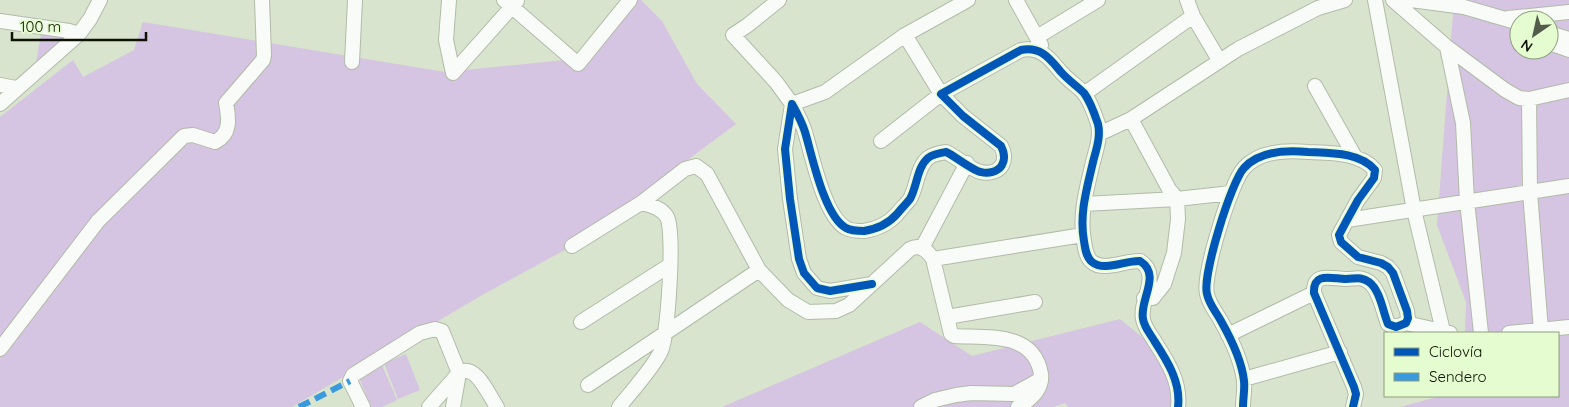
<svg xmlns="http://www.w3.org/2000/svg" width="1569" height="407" viewBox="0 0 1569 407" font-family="Quicksand,sans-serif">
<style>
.green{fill:#d5c4e2;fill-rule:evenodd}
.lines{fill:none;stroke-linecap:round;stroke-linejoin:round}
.minor-casing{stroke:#b2bba9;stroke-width:16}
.minor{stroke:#f9fbf8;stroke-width:14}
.quiet{stroke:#3a9add;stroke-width:6;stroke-dasharray:12 6;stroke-linecap:butt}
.cycleway-casing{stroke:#e5fbd0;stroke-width:11}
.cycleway{stroke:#0057b8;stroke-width:8}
</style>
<rect width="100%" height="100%" fill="#d8e4cd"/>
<!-- green -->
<path class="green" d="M634 0H641L662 21 697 84 736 124 572 246 484 294 292 407H0V117L73 60 83 77 134 50 143 22 445 72 574 59Z
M1454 0H1569V407H1400L1441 396H1558V333H1465L1466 302 1437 225ZM1519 20H1549V50H1519Z
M41 34 70 36 35 68Z
M1120 319 1154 347 1182 407H1068L1065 403 1053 407H722L920 322 972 356Z
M406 354 420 390 398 399 384 363Z
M382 365 397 400 382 407H371L358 375Z"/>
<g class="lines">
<!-- minor casing -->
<g class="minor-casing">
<path id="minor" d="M449 0 446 40 453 73
M504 0 578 64 630 0
M779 0 748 25 733 35 776 82 792 104 825 92 905 35 968 0
M1016 0 1041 45
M1187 0 1193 16 1219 60
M1375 0 1414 210 1443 331
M1393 0 1447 47 1505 90 1519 98 1529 99 1569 90
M1411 0 1464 7 1519 23
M1508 18 1569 12
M0 21 69 31 79 34
M1549 33 1569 39
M1037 37 1098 0
M1549 43 1569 50
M1447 47 1463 123 1467 201 1481 333
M352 62 355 0
M453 73 517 1
M0 85 16 88
M1315 86 1355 157
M1084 94 1193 16
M1529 99 1530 192 1541 330
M0 104 79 34 90 19 100 0
M1131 119 1169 189 1177 199 1178 219 1174 253 1164 284 1153 298H1144
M1099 134 1131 119 1238 49 1318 8 1345 0
M881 141 941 94 905 35
M1084 204 1177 199 1231 193
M1347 220 1569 186
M572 246 641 203 685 169 696 166 707 174 759 270 788 300 808 312 836 311 849 305 910 249C920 244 927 250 933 259L951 334 954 336C987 338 1034 331 1041 374 1043 389 1030 400 1018 407
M922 248 967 163
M933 259 1083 235
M872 284 830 291 817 288 804 273 799 259 790 199 785 149 792 104C797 113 802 122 805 132 812 155 824 216 846 228 851 231 858 231 864 231 877 229 889 223 897 214 901 209 906 204 910 199 917 187 917 167 928 158 933 154 940 153 946 152 955 156 973 171 981 172 988 174 998 172 1002 165 1006 158 1004 152 1001 146L963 116 941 94 1021 50C1041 46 1050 59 1061 72 1068 80 1077 86 1084 93 1090 101 1095 115 1098 124 1101 137 1096 150 1093 162 1087 188 1079 214 1084 241 1085 248 1086 257 1092 262 1104 272 1126 260 1140 261 1162 275 1139 300 1143 319 1144 327 1151 335 1155 342 1168 362 1181 383 1178 407
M947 317 1035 302
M581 322 670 265
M1406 323 1450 333
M1509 333 1569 327
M1228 335 1314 293
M0 349 98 221 184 136 193 135 215 142C231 134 229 119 226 103L263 60 264 55 262 0
M1244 379 1340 352
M588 385 759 270
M363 407 350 381 353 375 420 333 435 329 442 331 459 373 453 407
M429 407 459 373C476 362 489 396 497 407
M619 407C631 392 653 368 661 351 668 335 675 232 667 217 662 208 650 205 641 203
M921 407 935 400 956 395 971 393 1014 394 1041 379
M1243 407C1243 398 1245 389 1244 381 1242 362 1230 337 1221 321 1216 312 1209 304 1207 294 1202 276 1231 182 1244 168 1259 151 1287 150 1308 152 1330 153 1360 152 1375 170L1374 178 1358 200 1347 220 1339 235 1341 242 1358 257 1381 263 1388 267 1393 273 1407 311 1408 318 1406 323 1396 327 1388 324C1383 312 1380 290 1369 282 1361 276 1355 279 1346 279 1332 279 1313 271 1314 293L1354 387 1356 394 1353 407"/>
</g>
<!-- minor -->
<use href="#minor" class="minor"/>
<!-- quiet -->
<path class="quiet" d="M299 407 350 381"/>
<!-- cycleway casing -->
<g class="cycleway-casing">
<path id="cycleway" d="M872 284 830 291 817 288 804 273 799 259 790 199 785 149 792 104C797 113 802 122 805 132 812 155 824 216 846 228 851 231 858 231 864 231 877 229 889 223 897 214 901 209 906 204 910 199 917 187 917 167 928 158 933 154 940 153 946 152 955 156 973 171 981 172 988 174 998 172 1002 165 1006 158 1004 152 1001 146L963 116 941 94 1021 50C1041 46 1050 59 1061 72 1068 80 1077 86 1084 93 1090 101 1095 115 1098 124 1101 137 1096 150 1093 162 1087 188 1079 214 1084 241 1085 248 1086 257 1092 262 1104 272 1126 260 1140 261 1162 275 1139 300 1143 319 1144 327 1151 335 1155 342 1168 362 1181 383 1178 407
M1243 407C1243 398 1245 389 1244 381 1242 362 1230 337 1221 321 1216 312 1209 304 1207 294 1202 276 1231 182 1244 168 1259 151 1287 150 1308 152 1330 153 1360 152 1375 170L1374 178 1358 200 1347 220 1339 235 1341 242 1358 257 1381 263 1388 267 1393 273 1407 311 1408 318 1406 323 1396 327 1388 324C1383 312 1380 290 1369 282 1361 276 1355 279 1346 279 1332 279 1313 271 1314 293L1354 387 1356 394 1353 407"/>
</g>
<!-- cycleway -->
<use href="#cycleway" class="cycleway"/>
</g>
<!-- legend -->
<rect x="1384" y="332" width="175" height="65" fill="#e5fbd0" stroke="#8e9e7e"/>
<rect x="1394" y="348" width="25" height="8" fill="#0057b8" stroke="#8e9e7e"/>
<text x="1429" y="357" font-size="15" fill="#0c1204">Ciclovía</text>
<rect x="1394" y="373" width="25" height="8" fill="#3a9add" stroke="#8e9e7e"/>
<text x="1429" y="382" font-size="15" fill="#0c1204">Sendero</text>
<!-- north arrow -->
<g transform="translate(1534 35) rotate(214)"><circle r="24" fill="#e5fbd0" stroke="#8e9e7e"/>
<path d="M0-4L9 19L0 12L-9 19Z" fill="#535c4a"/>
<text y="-8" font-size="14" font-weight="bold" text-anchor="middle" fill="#0c1204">N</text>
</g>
<!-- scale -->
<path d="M12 32v8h134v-8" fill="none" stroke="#0c1204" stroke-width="2.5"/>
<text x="20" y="32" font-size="15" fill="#0c1204" stroke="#e5fbd0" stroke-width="4" paint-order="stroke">100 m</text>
</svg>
